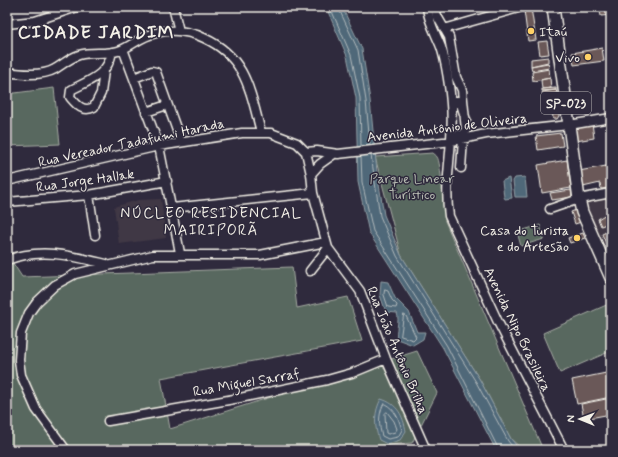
<svg xmlns="http://www.w3.org/2000/svg" width="618" height="457" viewBox="0 0 618 457" font-family="Mynerve,sans-serif">
<style>
.built{fill:#413845}
.green{fill:#58675e;stroke:#a6aca3}
.water{fill:#4f6879;stroke:#919fa5}
.lines{fill:none;stroke-linecap:round;stroke-linejoin:round}
.shore{stroke:#b2babc;stroke-width:1}
.building{fill:#6a5858;stroke:#f4f1e8}
.minor-casing{stroke:#f4f1e8;stroke-width:11}
.major-casing{stroke:#f4f1e8;stroke-width:14}
.minor{stroke:#2f2a3d;stroke-width:8}
.major{stroke:#2f2a3d;stroke-width:11}
.poi-dot{fill:#ffd166;stroke:#2f2a3d;stroke-width:1.5}
.labels{text-anchor:middle;stroke-width:3;stroke-linejoin:round;paint-order:stroke}
.shield{fill:#2f2a3d;stroke:#b9b5b5;stroke-width:1}
.shield-label{font-size:13px;font-weight:bold;fill:#f4f1e8}
.poi-label{font-size:14px;fill:#f4f1e8;stroke:#2f2a3d;text-anchor:end}
.street-label{font-size:14px;fill:#f4f1e8;stroke:#2f2a3d}
.park-label{font-size:14px;fill:#b6bab1;stroke:#2f2a3d}
.neighbourhood-label{font-size:15px;letter-spacing:1px;fill:#f4f1e8;stroke:#2f2a3d}
.district-label{font-size:18px;font-weight:bold;letter-spacing:1px;fill:#f4f1e8;stroke:#2f2a3d}
</style>
<rect width="100%" height="100%" fill="#2f2a3d"/>
<filter id="ink" filterUnits="userSpaceOnUse"><feTurbulence type="fractalNoise" baseFrequency=".025" numOctaves="2"/><feDisplacementMap in="SourceGraphic" scale="8" xChannelSelector="R" yChannelSelector="G"/><feConvolveMatrix kernelMatrix="1 2 1 2 8 2 1 2 1" color-interpolation-filters="sRGB"/></filter>
<g filter="url(#ink)">
<!-- built -->
<path class="built" d="M611 198V264L586 204 588 201Z
M161 199 166 238 119 244 114 207 138 200Z"/>
<!-- green -->
<path class="green" d="M54 88 60 144 7 146V94Z
M433 153C434 154 436 155 437 157 441 161 444 211 445 221L543 450H523L511 439 480 380 401 255 375 157Z
M540 225 544 239 521 246 517 232Z
M7 254 22 277 292 267 297 308 348 297 362 341 161 378 170 429 417 351 437 393 412 443 332 450H7Z
M611 303V351L560 373 543 333Z"/>
<!-- water -->
<path class="water" d="M326 7H342L362 49 370 100 377 172 384 215 401 255 480 380 511 439 520 450H496L443 348 369 233 358 182 356 98 347 56Z
M525 177 527 197H515L513 181 515 178Z
M509 178 512 198 505 199 504 197 502 181Z
M381 281 388 282 395 298 409 312 417 332H425L423 339 413 345 397 339C395 331 400 322 397 313L386 312 380 295Z
M381 399C398 404 403 416 406 431L400 440 387 444 379 440C374 425 374 412 381 399Z"/>
<g class="lines">
<!-- shore -->
<path class="shore" d="M330 7 351 55 360 98 361 146
M338 7 358 50 366 101 370 145
M371 155 380 216 397 256 476 382 508 441 515 450
M361 156 362 182 373 231 447 346 499 450
M385 290 388 291 392 300 397 305 396 308 388 307 384 295Z
M404 315 406 316 416 337 413 340 401 336Z
M385 404C395 409 399 419 402 430L398 437 388 439 382 436C379 426 378 416 383 405Z
M387 412 394 421 397 429 395 432 388 434 386 433 385 414Z"/>
</g>
<!-- building -->
<path class="building" d="M599 7H609L611 15 601 16Z
M531 8 536 40 528 41 524 10Z
M547 41 549 54 540 55 538 42Z
M602 48 604 61 574 65 572 53Z
M548 57V62L531 66V59Z
M548 63 549 68 532 71 531 66Z
M549 69 550 78 533 81 532 72Z
M550 78 551 88 542 89 541 80Z
M556 88V90L542 91V89Z
M556 90 557 93 543 95 542 92Z
M557 94V97L543 99V95Z
M557 98 558 104 544 105 543 99Z
M558 105 559 116 557 119H553L552 106Z
M592 123 594 138 576 141 574 127Z
M561 133 563 146 538 150 536 136Z
M567 160 571 188 542 193 538 165Z
M606 166 609 188 601 189 600 183 583 187 579 171Z
M571 190 572 197 552 200 550 193Z
M576 210 581 222 575 224 571 212Z
M611 211V222L601 226 598 219Z
M611 230V255L602 234Z
M583 233 585 238 570 243 568 238Z
M611 372V397L577 404 572 380Z
M611 398V414L584 419 581 404Z"/>
<g class="lines">
<!-- minor casing -->
<g class="minor-casing">
<path id="minor" d="M173 7 179 31
M427 7C428 21 436 34 441 47 446 62 450 89 451 104 455 142 443 179 449 216L498 322 564 450
M435 7 437 16 449 37 456 77 462 90 466 130 462 135H457
M7 24 35 21 77 7
M444 29 522 7
M123 49 159 146 180 253
M104 71 101 93 94 107C83 113 76 104 70 97L71 90C90 80 108 75 112 52
M7 72C20 74 43 76 55 69 63 64 70 58 79 55 91 51 105 55 118 51 131 47 140 36 156 33 172 29 189 31 204 38 246 57 250 91 261 132
M134 78 152 71 156 72 181 142
M452 109 455 101H460L466 120
M146 112 167 105
M306 152 317 151 338 154 452 141 486 134 569 125 611 118
M461 168 463 139
M311 174 320 164 334 154
M7 181 159 146 242 133H271L297 143 306 152 311 174 313 193 328 248 360 291 386 359 426 450
M89 195 95 235
M7 202 89 195 167 181
M172 208 313 193
M550 209 579 199 611 193
M7 260C41 247 73 256 106 264
M310 271 328 248
M108 421 240 398 327 380 352 373 386 359
M66 450 36 409 21 375 19 360 21 333 29 313 37 302 55 285 75 274 153 255H260L326 242"/>
</g>
<!-- major casing -->
<g class="major-casing">
<path id="major" d="M553 7 579 199 582 212 611 278"/>
</g>
<!-- minor -->
<use href="#minor" class="minor"/>
<!-- major -->
<use href="#major" class="major"/>
</g>
</g>
<!-- markers -->
<g class="poi-dot">
<circle cx="531" cy="31" r="4"/>
<circle cx="588" cy="57" r="4"/>
<circle cx="577" cy="238" r="4"/>
</g>
<g class="labels">
<!-- shield labels -->
<rect class="shield" x="541" y="92" width="50" height="22" rx="3"/>
<g class="shield-label">
<text x="566" y="108">SP-023</text>
</g>
<!-- poi labels -->
<g class="poi-label">
<text x="539" y="36" text-anchor="start">Itaú</text>
<text x="580" y="62">Vivo</text>
<text x="569" y="235">Casa do Turista<tspan x="569" dy="16">e do Artesão</tspan></text>
</g>
<!-- street labels -->
<g class="street-label">
<text transform="translate(447 127) rotate(-7)" y="5">Avenida Antônio de Oliveira</text>
<text transform="translate(131 142) rotate(-12)" y="5">Rua Vereador Tadafumi Harada</text>
<text transform="translate(85 180) rotate(-8)" y="5">Rua Jorge Hallak</text>
<text transform="translate(518 329) rotate(64)" y="5">Avenida Nipo Brasileira</text>
<text transform="translate(398 350) rotate(67)" y="5">Rua João Antônio Brilha</text>
<text transform="translate(246 382) rotate(-10)" y="5">Rua Miguel Sarraf</text>
</g>
<!-- park labels -->
<g class="park-label">
<text x="412" y="183">Parque Linear<tspan x="412" dy="16">Turístico</tspan></text>
</g>
<!-- neighbourhood labels -->
<g class="neighbourhood-label">
<text x="211" y="218">NÚCLEO RESIDENCIAL<tspan x="211" dy="17">MAIRIPORÃ</tspan></text>
</g>
<!-- district labels -->
<g class="district-label">
<text x="96" y="38">CIDADE JARDIM</text>
</g>
</g>
<!-- margin -->
<rect width="618" height="457" fill="none" stroke="#2f2a3d" stroke-width="24"/>
<rect x="12" y="12" width="594" height="433" fill="none" stroke="#f4f1e8" stroke-width="1.5" filter="url(#ink)"/>
<!-- north arrow -->
<g transform="translate(580 419) rotate(271)" stroke="#2f2a3d" stroke-width="3" paint-order="stroke">
<path d="M0-3L7 15L0 10L-7 15Z" fill="#f4f1e8"/>
<text y="-6" font-size="11" font-weight="bold" text-anchor="middle" fill="#f4f1e8">N</text>
</g>
</svg>
